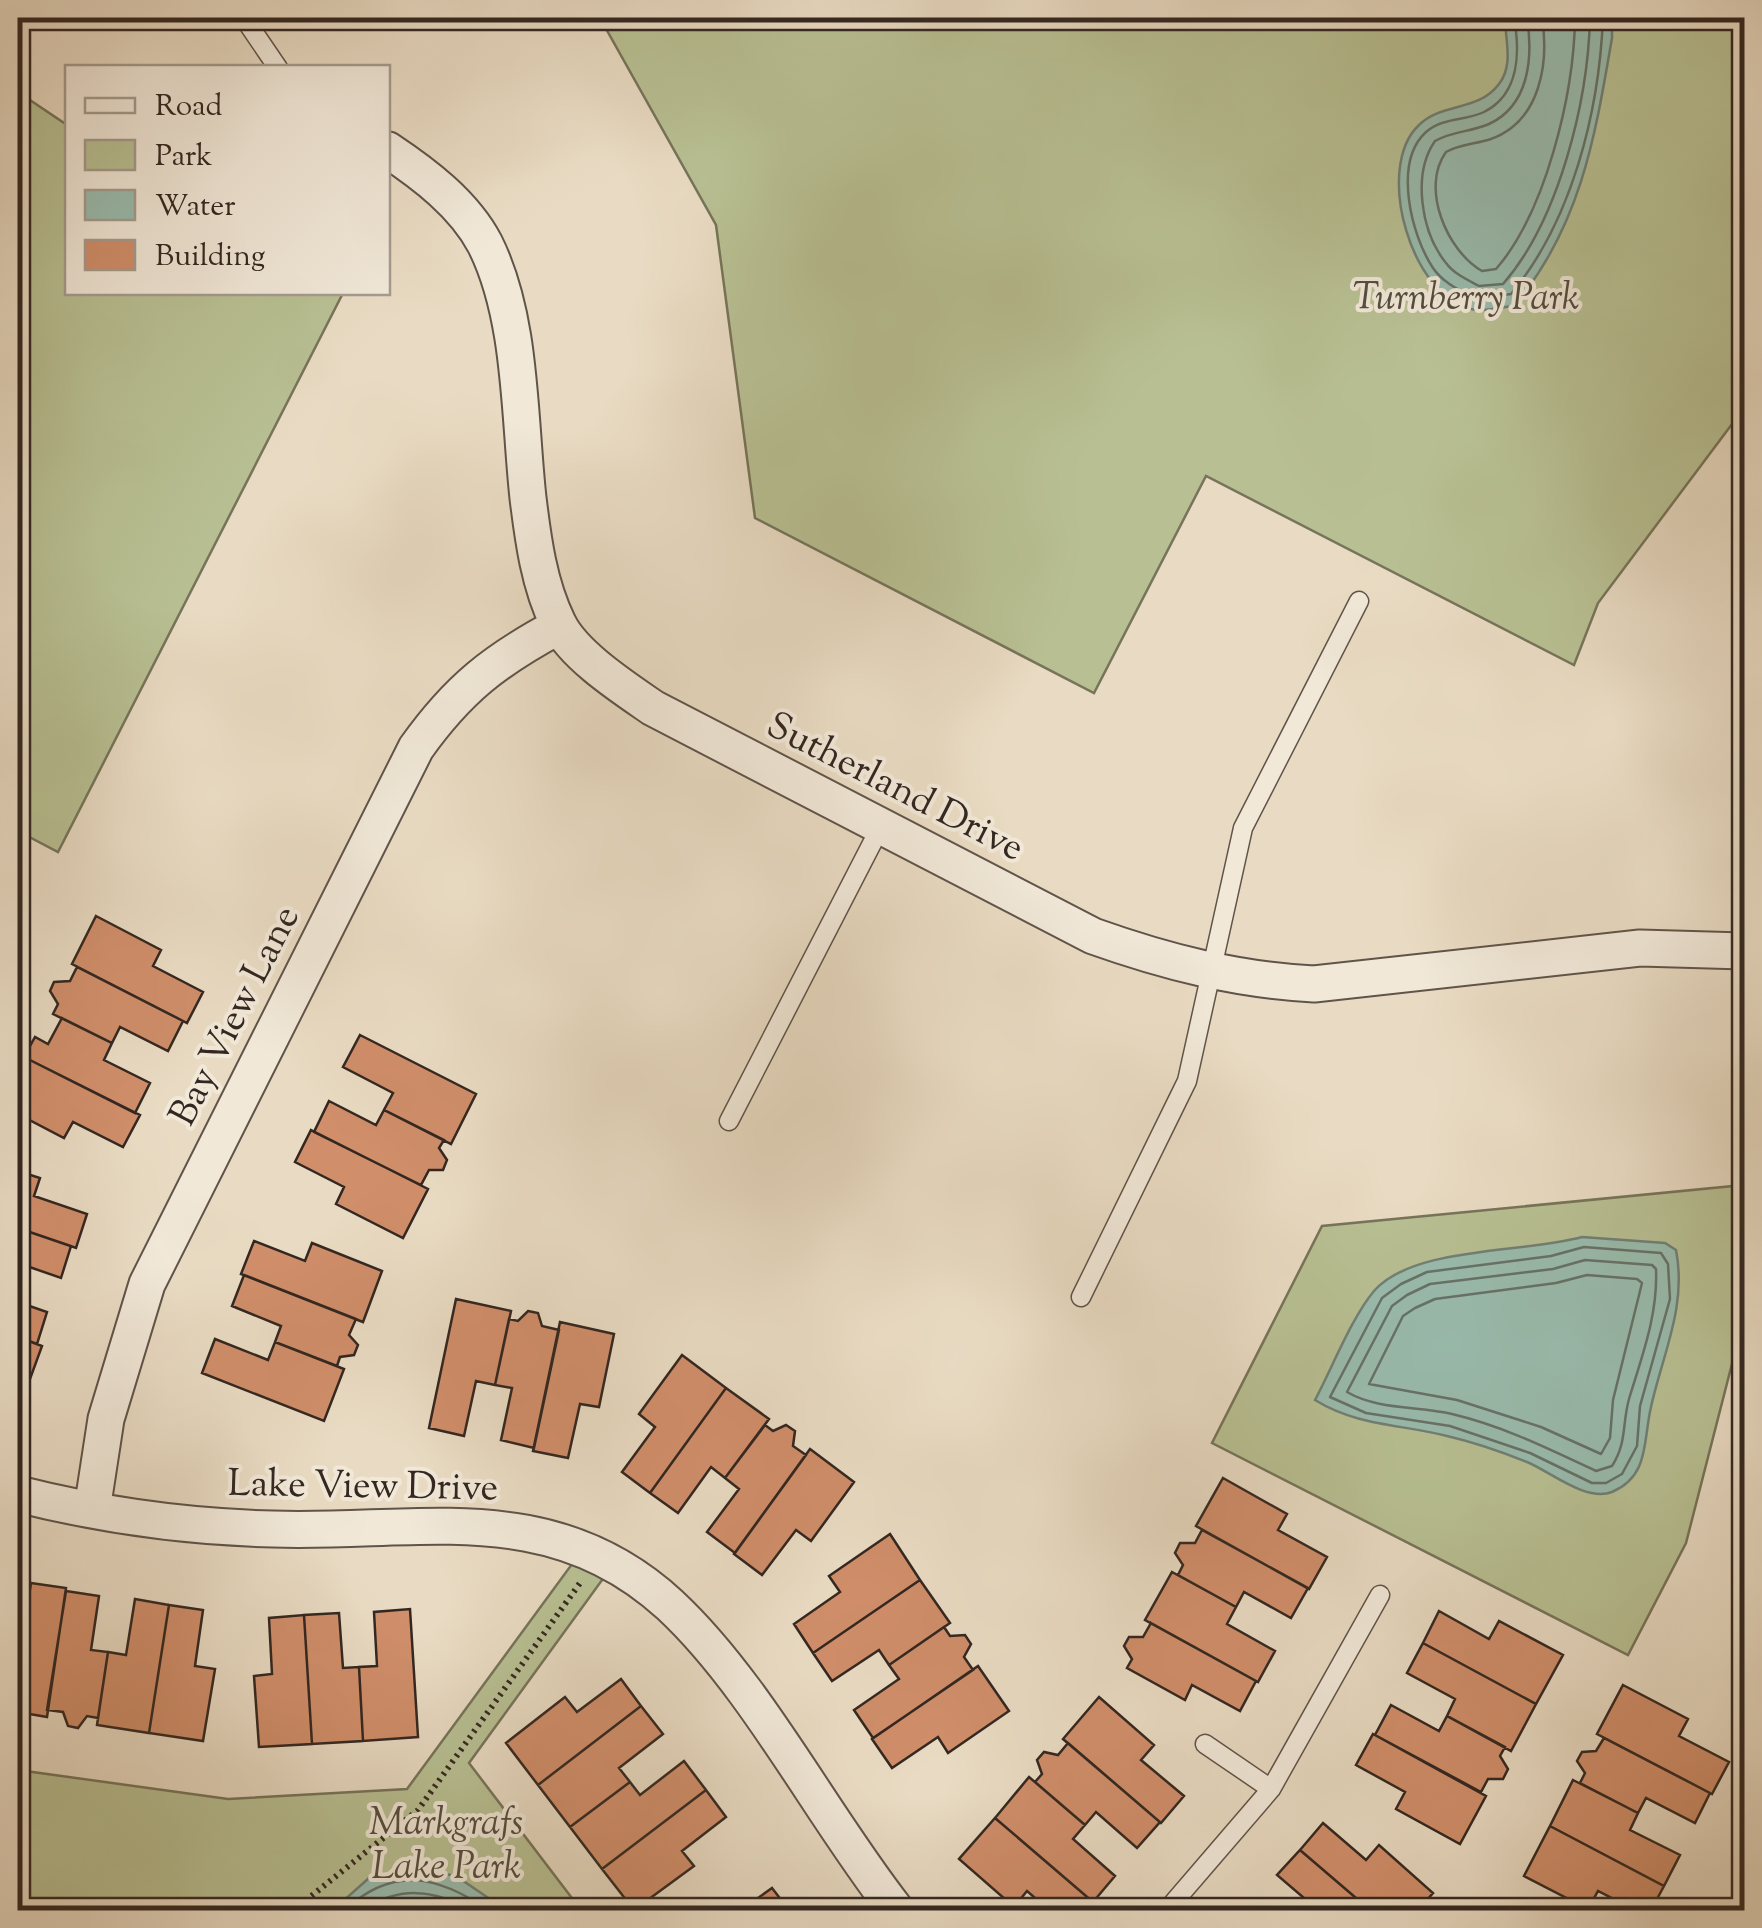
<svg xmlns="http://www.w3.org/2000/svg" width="1762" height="1928" viewBox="0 0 1762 1928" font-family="'Sorts Mill Goudy',serif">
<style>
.green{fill:#b8c093;stroke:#76745a;stroke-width:2.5}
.water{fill:#99bcae;stroke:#708076;stroke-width:2.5}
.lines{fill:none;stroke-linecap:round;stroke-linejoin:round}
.shore{stroke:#667268;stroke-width:2.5}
.building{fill:#d08e6a;stroke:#332721;stroke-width:2.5}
.lane-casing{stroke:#60544a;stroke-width:21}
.street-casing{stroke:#60544a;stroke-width:39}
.path{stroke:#332721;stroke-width:6;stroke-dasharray:2.5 5;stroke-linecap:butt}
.lane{stroke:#f1e8d8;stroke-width:18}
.street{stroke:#f1e8d8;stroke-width:35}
.labels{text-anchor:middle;stroke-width:8;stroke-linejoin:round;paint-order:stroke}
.park-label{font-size:38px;font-style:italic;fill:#544d3e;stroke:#f1e8d8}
.street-label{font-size:38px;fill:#332721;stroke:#f1e8d8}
</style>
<rect width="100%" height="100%" fill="#e9dbc3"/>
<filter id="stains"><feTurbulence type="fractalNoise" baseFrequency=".002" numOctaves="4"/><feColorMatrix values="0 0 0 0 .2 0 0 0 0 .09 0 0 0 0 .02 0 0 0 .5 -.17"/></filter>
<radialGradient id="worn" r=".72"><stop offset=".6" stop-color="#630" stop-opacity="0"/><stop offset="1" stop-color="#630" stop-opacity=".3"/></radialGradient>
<!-- green -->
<path class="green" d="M600 18H1744V408L1598 603 1574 665 1206 476 1094 693 755 518 716 225Z
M18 92 67 125 68 292 343 293 58 852 18 831Z
M1744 1185V1317L1686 1543 1628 1655 1212 1443 1322 1226Z
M583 1549 613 1565 469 1763 581 1910H18V1770L228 1799 407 1789Z"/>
<!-- water -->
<path class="water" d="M1505 18H1612V38C1595 137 1581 226 1514 306 1503 307 1488 311 1476 310 1412 302 1373 168 1419 125 1443 102 1478 112 1499 84 1514 65 1505 39 1505 18Z
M1582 1237 1665 1243 1676 1250C1687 1306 1663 1353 1651 1407 1643 1440 1650 1476 1612 1492 1586 1502 1551 1472 1527 1462 1502 1452 1473 1442 1447 1436 1400 1424 1357 1426 1315 1400 1332 1368 1352 1317 1374 1291 1413 1246 1526 1253 1582 1237Z
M417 1869 456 1876 506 1910H333L369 1878Z"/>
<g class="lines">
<!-- shore -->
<path class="shore" d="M1514 18C1520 51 1520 94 1484 112 1466 121 1443 117 1426 132 1393 162 1411 235 1433 268 1443 283 1461 291 1476 299L1511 294C1572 221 1599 112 1603 18
M1527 18C1533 56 1530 105 1489 124 1471 132 1452 131 1435 141 1412 174 1421 232 1446 263 1454 274 1468 280 1479 286L1503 284C1559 220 1588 101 1590 18
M1542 18C1549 62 1541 121 1491 139 1476 144 1460 144 1446 152 1420 188 1447 251 1482 271L1496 269C1546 212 1574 93 1575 18
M1584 1247 1661 1253 1668 1264 1670 1299 1640 1406 1637 1446 1622 1474 1606 1483H1592L1530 1453 1450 1426 1366 1413 1330 1397 1382 1298 1401 1284 1427 1272 1551 1256Z
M1585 1260 1652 1265 1656 1269C1658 1315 1642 1356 1629 1399 1622 1424 1627 1443 1612 1466L1596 1471C1549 1449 1503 1426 1452 1414 1418 1406 1378 1410 1347 1392L1392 1306 1407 1295 1430 1284 1553 1269Z
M1587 1275 1637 1279 1642 1283 1613 1400 1610 1438 1601 1454 1541 1427 1457 1400 1369 1384 1403 1316 1415 1308 1435 1299 1556 1283Z
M345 1910C393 1865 439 1876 488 1910
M364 1910C396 1887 435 1888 467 1910"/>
</g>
<!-- building -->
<path class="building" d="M96 916 161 950 153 966 203 992 187 1023 72 964Z
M77 967 183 1021 168 1051 120 1027 112 1043 53 1014 58 1004 50 991 54 982 70 981Z
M62 1018 112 1043 104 1060 150 1083 135 1113 24 1057 35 1037 48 1044Z
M360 1035 476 1094 451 1144 384 1110 393 1093 343 1067Z
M24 1057 140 1115 123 1147 73 1122 64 1138 18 1114V1070Z
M329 1101 376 1125 384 1110 444 1140 439 1148 447 1160 443 1170H429L421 1185 314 1132Z
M311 1130 428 1189 403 1238 336 1204 344 1187 295 1162Z
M18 1171 40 1178 34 1196 87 1214 76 1248 18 1228Z
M18 1228 71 1246 61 1278 18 1263Z
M254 1241 305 1261 312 1243 382 1271 363 1322 241 1274Z
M244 1275 356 1319 349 1335 358 1345 354 1355 340 1357 337 1366 275 1342 281 1326 232 1306Z
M456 1299 511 1311 495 1385 476 1381 464 1436 429 1428Z
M18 1302 47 1312 37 1344 18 1337Z
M528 1311 538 1313 542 1326 559 1330 534 1448 501 1440 512 1388 495 1385 509 1319 518 1321Z
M560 1322 614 1334 599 1407 580 1404 568 1458 533 1451Z
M18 1337 42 1346 30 1379 18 1375Z
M215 1339 268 1360 275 1342 344 1369 324 1421 202 1373Z
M682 1355 726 1388 650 1493 622 1472 655 1427 639 1414Z
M726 1388 769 1419 725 1478 711 1467 678 1513 650 1493Z
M765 1425 773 1431 786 1425 795 1431 793 1446 806 1455 735 1553 707 1532 739 1489 725 1478Z
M810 1449 854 1482 811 1541 796 1530 762 1575 734 1554Z
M1223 1478 1287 1514 1278 1530 1327 1557 1309 1589 1196 1526Z
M1202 1530 1308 1588 1291 1618 1244 1592 1236 1607 1178 1575 1183 1565 1175 1553 1180 1543H1195Z
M890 1534 920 1580 813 1653 794 1624 840 1592 829 1576Z
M1172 1572 1236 1607 1227 1624 1275 1651 1258 1682 1145 1620Z
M920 1580 950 1623 889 1665 879 1650 832 1681 813 1653Z
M31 1583 66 1588 47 1717 18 1712V1638L22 1639Z
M66 1591 99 1596 91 1650 108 1652 98 1718 87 1716 78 1728 68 1726 63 1712 47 1710Z
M135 1599 169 1605 149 1733 97 1725 108 1652 126 1655Z
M169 1605 203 1610 195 1666 215 1669 203 1741 149 1733Z
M410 1609 418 1737 363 1741 359 1667 377 1666 374 1612Z
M1439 1611 1489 1639 1499 1621 1563 1655 1536 1704 1423 1643Z
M339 1613 343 1668 359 1667 363 1741 312 1744 304 1615Z
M304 1615 312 1744 259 1747 254 1676 272 1674 269 1618Z
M1151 1623 1256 1681 1240 1711 1192 1685 1185 1700 1127 1668 1132 1659 1124 1646 1129 1637H1143Z
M944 1627 950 1636 965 1635 971 1644 964 1657 973 1670 873 1738 854 1710 899 1679 889 1665Z
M1423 1643 1536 1704 1511 1751 1447 1716 1455 1699 1407 1673Z
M978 1666 1009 1711 948 1753 938 1737 892 1768 872 1739Z
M621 1679 641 1706 538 1785 506 1743 565 1697 577 1712Z
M1623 1685 1688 1719 1679 1736 1729 1762 1712 1794 1597 1734Z
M1099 1697 1154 1745 1141 1760 1184 1796 1161 1823 1063 1739Z
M1391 1705 1439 1731 1447 1716 1505 1747 1500 1756 1508 1769 1503 1779H1488L1481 1792 1375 1735Z
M641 1706 663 1734 619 1768 630 1782 570 1827 538 1785Z
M1373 1734 1486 1796 1460 1844 1396 1809 1405 1792 1356 1765Z
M1604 1738 1710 1793 1695 1823 1646 1798 1638 1813 1580 1783 1585 1773 1577 1761 1582 1752 1596 1751Z
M1068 1743 1160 1822 1137 1848 1096 1812 1085 1825 1035 1782 1042 1774 1037 1760 1044 1752 1058 1755Z
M684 1761 706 1790 602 1869 570 1827 630 1782 640 1795Z
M1029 1777 1085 1825 1073 1839 1115 1876 1093 1902 995 1818Z
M1573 1780 1638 1813 1630 1830 1680 1855 1664 1886 1550 1826Z
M706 1790 726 1817 682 1851 694 1866 634 1910 602 1869Z
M995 1818 1093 1902 1085 1910H1049L1027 1891 1014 1907 959 1859Z
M1323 1823 1366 1860 1379 1845 1433 1893 1418 1910H1370L1300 1850Z
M1550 1826 1664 1886 1651 1910H1635L1598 1891 1588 1909 1524 1876Z
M1300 1850 1370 1910H1318L1277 1875Z
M772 1888 789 1910H741Z"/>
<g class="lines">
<!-- lane casing -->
<g class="lane-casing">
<path id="lane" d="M244 18 278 68
M729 1121 882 824
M1081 1297 1187 1081 1243 828 1359 601
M1205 1744 1271 1789
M1167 1910 1271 1789 1380 1595"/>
</g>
<!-- street casing -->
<g class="street-casing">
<path id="street" d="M388 150C424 174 464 204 485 244 522 318 519 416 528 498 533 539 539 585 558 623 573 655 624 688 653 708L1093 936C1166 962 1237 980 1314 984L1640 948 1744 951
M18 1494C101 1515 187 1527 273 1529 418 1534 551 1495 670 1605 756 1685 822 1816 896 1910
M92 1510 106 1419 147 1284 416 748C458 689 495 660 559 626"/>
</g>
<!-- path -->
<path class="path" d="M18 1902 51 1910
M294 1910 418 1810 580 1583"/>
<!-- lane -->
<use href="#lane" class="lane"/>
<!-- street -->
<use href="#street" class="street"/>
</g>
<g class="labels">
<!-- park labels -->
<g class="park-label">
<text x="1466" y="309">Turnberry Park</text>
<text x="446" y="1834">Markgrafs<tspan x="446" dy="44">Lake Park</tspan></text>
</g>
<!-- street labels -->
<g class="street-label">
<text transform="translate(896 785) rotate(27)" y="13">Sutherland Drive</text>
<text transform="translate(233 1015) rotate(-63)" y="13">Bay View Lane</text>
<text transform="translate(363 1484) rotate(1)" y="13">Lake View Drive</text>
</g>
</g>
<!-- margin -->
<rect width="1762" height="1928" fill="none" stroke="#e9dbc3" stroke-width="60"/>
<rect x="20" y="20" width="1722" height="1888" fill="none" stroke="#332721" stroke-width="5"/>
<rect x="30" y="30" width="1702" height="1868" fill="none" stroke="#332721" stroke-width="2.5"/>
<!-- legend -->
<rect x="65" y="65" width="325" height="230" fill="#f1e8d8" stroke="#a59b8f" stroke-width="2.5"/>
<rect x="85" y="98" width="50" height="15" fill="#f1e8d8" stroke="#a59b8f" stroke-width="2.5"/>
<text x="155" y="115" font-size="30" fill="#332721">Road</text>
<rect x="85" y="140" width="50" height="30" fill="#b8c093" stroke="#a59b8f" stroke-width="2.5"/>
<text x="155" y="165" font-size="30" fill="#332721">Park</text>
<rect x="85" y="190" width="50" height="30" fill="#99bcae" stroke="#a59b8f" stroke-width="2.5"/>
<text x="155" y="215" font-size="30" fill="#332721">Water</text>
<rect x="85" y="240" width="50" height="30" fill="#d08e6a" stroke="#a59b8f" stroke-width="2.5"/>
<text x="155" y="265" font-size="30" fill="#332721">Building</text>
<rect width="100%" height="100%" filter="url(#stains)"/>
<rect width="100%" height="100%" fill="url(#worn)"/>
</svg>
